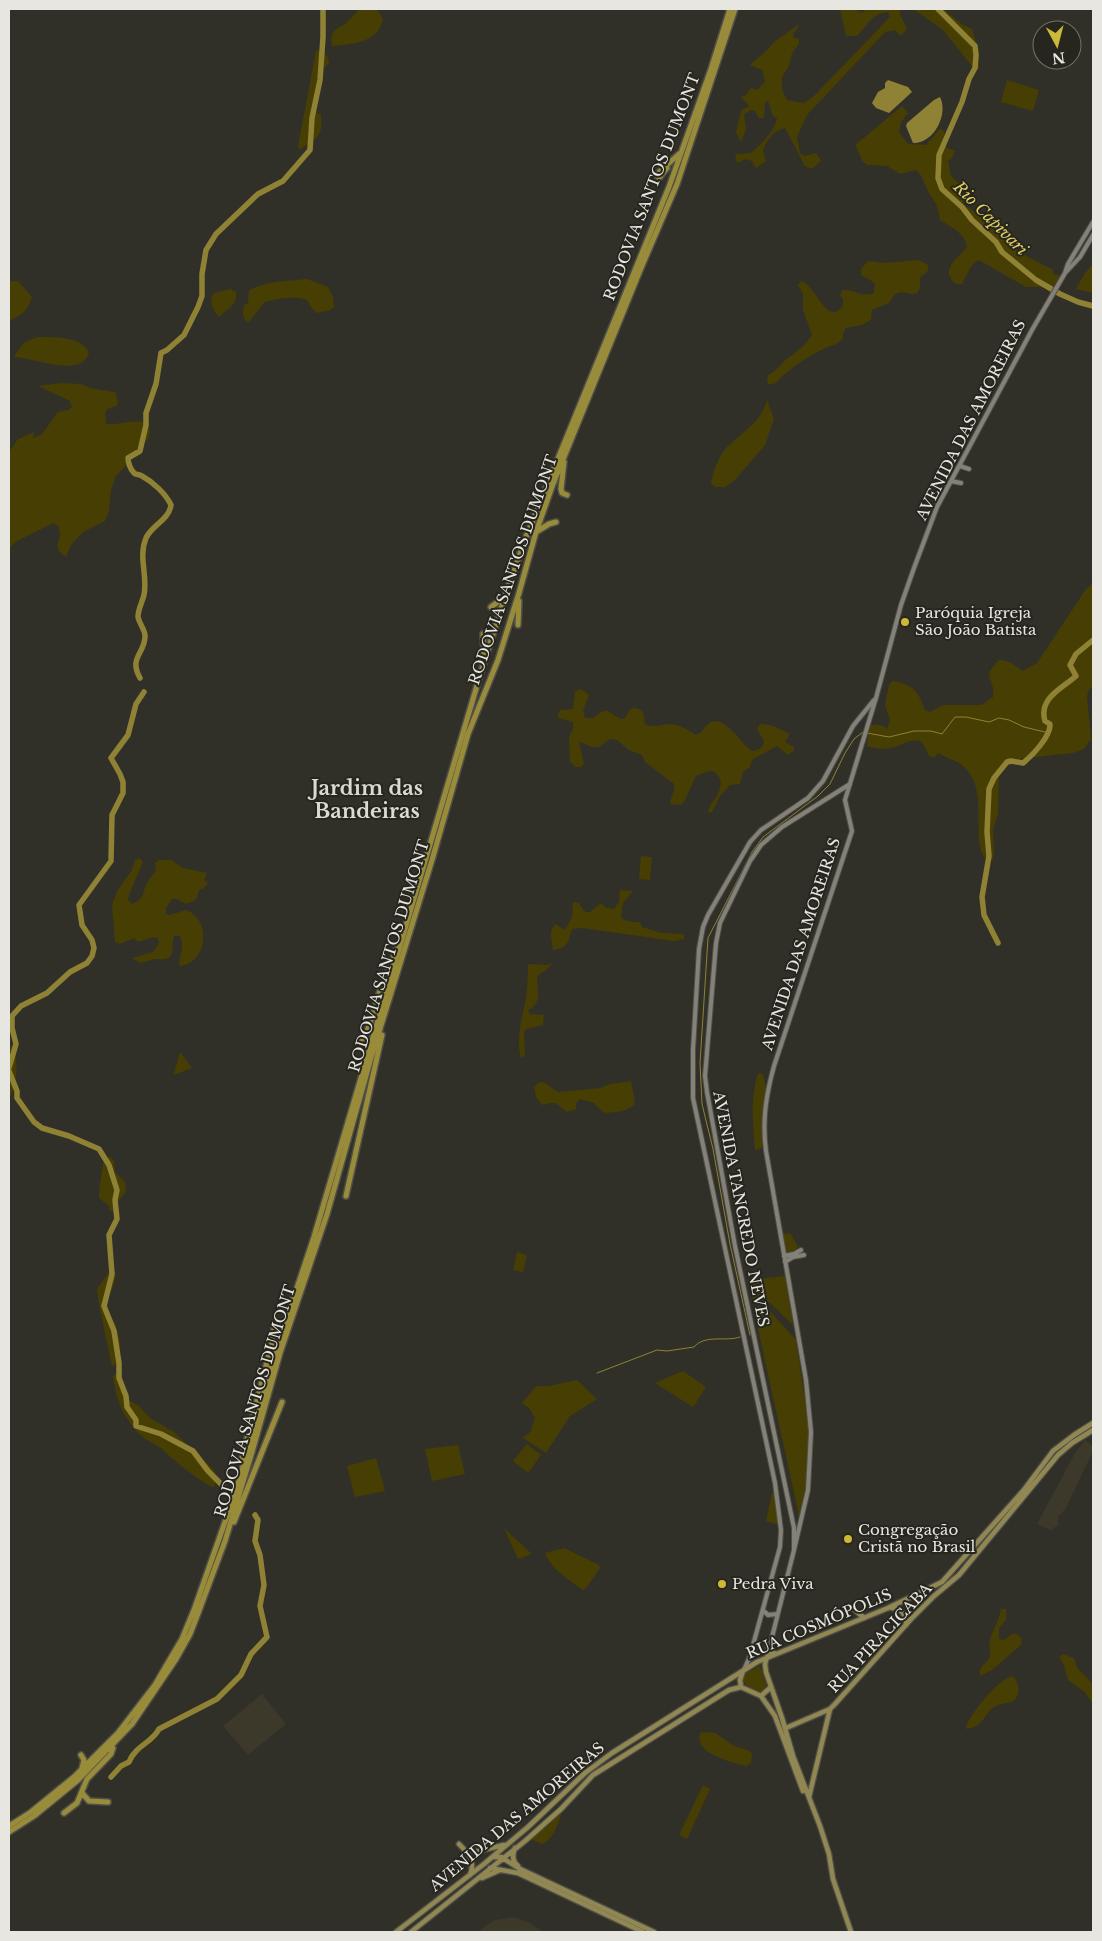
<svg xmlns="http://www.w3.org/2000/svg" width="1102" height="1941" viewBox="0 0 1102 1941" font-family="'Libre Baskerville',serif">
<style>
.built{fill:#3c392b}
.green{fill:#473e03}
.water{fill:#8f8234}
.lines{fill:none;stroke-linecap:round;stroke-linejoin:round}
.stream{stroke:#8f8234;stroke-width:1}
.river{stroke:#8f8234;stroke-width:5.5}
.secondary-casing{stroke:#4f4e47;stroke-width:6}
.primary-casing{stroke:#4f4e47;stroke-width:7}
.highway-casing{stroke:#4f4e47;stroke-width:8}
.secondary{stroke:#838178;stroke-width:4}
.primary{stroke:#908753;stroke-width:4.5}
.highway{stroke:#988b3a;stroke-width:5}
.poi-dot{fill:#cdb938;stroke:#27261e;stroke-width:2}
.labels{text-anchor:middle;stroke-width:4;stroke-linejoin:round;paint-order:stroke}
.street-label{font-size:15px;fill:#e7e6e1;stroke:#27261e}
.poi-label{font-size:15px;fill:#e7e6e1;stroke:#27261e;text-anchor:start}
.water-label{font-size:16px;font-style:italic;fill:#e1d064;stroke:#27261e}
.district-label{font-size:20px;font-weight:bold;fill:#dcdad0;stroke:#27261e}
</style>
<rect width="100%" height="100%" fill="#313028"/>
<!-- built -->
<path class="built" d="M1085 1440 1093 1446V1451L1066 1508 1058 1517V1525L1051 1530 1037 1524 1075 1453Z
M262 1694 286 1724 248 1755 223 1726Z
M515 1917 530 1923 543 1932H477L495 1920Z"/>
<!-- green -->
<path class="green" d="M360 9H377L383 19C378 43 353 44 332 46 330 30 334 31 345 24 350 19 355 13 360 9Z
M840 9H855L862 13 867 9H900V15L907 29 901 36 895 30 885 32 807 115 797 137 800 153 805 156 816 153 821 161 812 169 805 166 785 128C774 130 766 140 763 151L766 161 756 168 752 161 745 159 737 163 735 154 751 153C761 145 775 130 777 118L773 116 768 101 765 102 764 118H759L755 111 751 110 744 114 746 130 741 142 736 132 741 111 749 106 741 97 746 95 751 88 757 90 765 82 762 70 750 65C756 59 770 49 773 43L799 24 797 29 793 33 794 38 799 39V44L792 53 789 66 782 77V90L787 100 804 103 814 96 890 17 888 12C872 13 867 26 857 36H846Z
M913 9H943L963 25 972 29 979 52V68L975 70 943 30Z
M322 50 328 58 329 63 322 70 319 86 315 95 316 112 321 115C323 137 317 139 300 149L298 146 316 51Z
M1007 80 1039 90 1033 111 1001 102Z
M902 106 908 113 901 122 899 132 908 144 926 145 940 129 944 131 946 147 955 151 952 158 948 161 951 176 959 184 964 205 981 216 986 214C997 223 999 233 1008 242 1019 254 1038 262 1052 269L1054 274 1060 276 1053 287H1026L979 260C970 263 967 276 962 284H956C939 270 957 259 967 247 965 233 951 227 940 220 938 202 933 201 926 187 923 180 923 176 916 170L900 174 887 166 868 165 863 162 855 145Z
M919 260 928 265V271L920 278V288L917 293 912 294 901 292 895 294 889 303 872 310 871 320 862 325 846 328 843 333V338C837 346 831 345 823 349 815 353 807 358 799 363 794 367 788 371 784 375 777 380 778 385 768 384L767 380 768 375C777 371 780 364 787 359 796 352 806 345 812 335L803 310V294L798 285 802 281C817 288 828 328 843 305V299L840 295 843 290C855 289 862 298 874 293L875 283 861 275V269L868 261 884 263Z
M1093 264V293L1076 289 1085 273Z
M307 279 328 287 333 297 334 307 330 310 317 313 313 310 307 300C294 295 277 299 265 302L248 323C242 317 242 313 244 305L248 303 249 291C262 281 291 281 307 279Z
M12 281H18L32 297C28 311 22 315 9 321V283Z
M230 289 236 292C238 306 227 308 219 317 213 310 208 301 214 293Z
M37 337C53 337 81 336 89 352 83 379 34 358 15 357V354L25 342Z
M62 383 81 384 90 388 115 392 118 401 117 406 107 409 105 414 106 424C120 426 135 417 147 424L148 423 150 430 148 440 143 443 135 456 116 476 111 490 109 511 105 521 83 532 71 545 66 557 59 551 57 545C60 537 62 533 57 525L53 523 17 541 9 548V452L18 439 34 432 33 438 42 434 58 412 68 410 72 407 70 401 38 386Z
M767 400 774 419 765 445 734 481 725 487H715L711 483C713 472 719 455 727 447 742 432 761 423 767 400Z
M1093 583V685L1089 690 1087 696 1091 739 1084 749 1073 753 1008 760 999 771 998 813 993 830 994 855 993 859 988 862C967 842 992 791 963 766 956 760 946 758 938 753L935 757 929 756C921 733 913 740 895 747 886 750 876 749 867 746L869 727C875 723 881 724 887 729L890 720 885 705 889 684 893 681C914 685 918 691 925 710L930 712 943 705H981L993 697C996 676 979 680 999 660 1008 659 1015 666 1023 671L1037 663 1086 589Z
M581 689 589 695 583 711 585 718H593C611 704 606 714 622 719L625 718C629 709 634 704 643 712L645 724C655 728 660 725 669 724 679 724 688 730 696 735 703 733 704 726 711 722 726 716 741 744 752 751 758 751 763 748 764 741L757 729 760 724C772 724 780 729 790 734L785 742 794 747V751L788 755 777 746 755 758 752 760 750 767 743 772 740 784 730 785 720 796 712 812 709 813 708 810C715 796 730 784 713 771L706 772 696 776 684 802 681 805 671 804 670 801 674 791V784L645 762 642 755 629 750 617 740 610 739 599 747H591L579 741 584 764 581 767H576L570 762 569 737 573 729V722L559 718 557 716 560 710 573 709 575 692Z
M641 856 652 857 650 880 639 879Z
M140 858 143 862 129 895 128 900 132 904C144 899 142 895 146 885 148 880 153 875 156 870L155 863 159 860H171L183 868 207 873 204 880 208 883 204 888 199 890 196 900 186 904 177 899H172L166 908V914L170 915 186 910C211 918 209 964 179 966 179 955 185 946 180 936H174C172 942 173 946 172 952 170 961 163 959 156 959 152 959 146 962 141 963L132 958 153 952 159 943 158 938 153 937 138 942 134 938 120 944 115 942 112 905 117 891 132 870 135 860Z
M620 890 633 891 623 903 621 917C626 922 633 922 640 922L642 927 661 933 684 934V939L674 941 582 928 572 929C568 942 568 948 553 950 552 939 548 934 555 924L565 930 572 917 573 902 579 903 585 912H590L601 903 605 907 614 909 619 902Z
M552 963C549 970 542 971 537 977 537 990 543 1003 528 1010L530 1014 544 1015 543 1025 526 1029 524 1032 525 1055 521 1058C516 1040 521 1021 525 1003 527 995 528 973 528 964L547 965Z
M13 1045C19 1062 17 1084 9 1099V1048Z
M180 1052 192 1068 174 1075V1073Z
M758 1073 763 1074 767 1093 762 1120V1148L755 1150C753 1123 750 1098 758 1073Z
M631 1081 635 1102 633 1106 623 1111 606 1113 602 1111 594 1103 580 1099 576 1104V1109L567 1112C555 1103 558 1101 542 1105L536 1097 534 1087C544 1075 549 1089 559 1092L600 1088 610 1084Z
M111 1157 114 1161 115 1172 125 1182 126 1192C119 1198 116 1205 116 1214L110 1210 108 1205 99 1198C99 1192 102 1163 105 1158Z
M782 1233 791 1234 798 1247 793 1253 785 1252Z
M517 1252 527 1255 523 1272 513 1270Z
M109 1272H115C117 1290 104 1295 108 1309 109 1315 112 1319 115 1323 119 1334 126 1361 112 1366L100 1310 97 1289Z
M785 1276 793 1325 770 1303 752 1298 747 1280Z
M753 1306H758L768 1309 796 1340 810 1434 806 1490 799 1515Z
M683 1371 706 1387 693 1407 655 1383Z
M116 1373 121 1375 129 1400 139 1406 150 1418 174 1432 214 1470 216 1476 215 1486 212 1487C194 1477 178 1464 163 1450 157 1445 149 1442 143 1437 125 1422 115 1399 113 1376Z
M577 1380 597 1399 570 1416 546 1453 523 1438 530 1432 535 1418 529 1408 522 1403 536 1386H549Z
M527 1444 541 1455 528 1473 513 1461Z
M458 1445 465 1474 432 1481 425 1449Z
M376 1458 385 1491 355 1497 347 1466Z
M775 1492 779 1525 766 1521 772 1493Z
M504 1528 508 1532 532 1554 518 1559Z
M564 1548 599 1565 600 1568 587 1587 583 1590C570 1581 550 1568 545 1553Z
M1001 1609H1006V1620L999 1628V1639L1004 1640 1012 1634H1018L1022 1640 1021 1645 992 1670 980 1676C978 1665 987 1665 990 1656 991 1650 988 1645 990 1640 993 1629 999 1621 1001 1609Z
M1063 1654 1074 1658 1077 1668 1093 1684V1704L1085 1692 1068 1680 1064 1665 1059 1657Z
M760 1666 767 1687 766 1689 760 1692 746 1685 743 1679 746 1673Z
M1012 1676C1020 1682 1022 1697 1011 1702 1006 1704 1000 1703 996 1706 982 1714 986 1726 966 1729 967 1716 999 1679 1012 1676Z
M705 1732 715 1733 734 1746 748 1750 752 1754 751 1763 746 1766C731 1762 694 1754 700 1733Z
M703 1785 710 1789 687 1839 679 1835Z
M562 1810C560 1821 553 1840 542 1844L530 1839Z"/>
<!-- water -->
<path class="water" d="M888 80 908 87 912 92 889 113 876 108 872 103 878 92 885 88V83Z
M940 97C949 115 933 144 913 143L906 126 907 123 934 100Z"/>
<g class="lines">
<!-- stream -->
<path class="stream" d="M867 733 889 737 914 731H931L942 734 955 717H966L989 722 999 718 1009 720 1024 727 1049 733
M750 1335 730 1244 713 1149 702 1104 700 1063 708 938 752 852 763 837 818 796 830 784 845 753 854 739 863 732
M597 1373 657 1350 667 1351 694 1347C705 1334 726 1342 740 1337"/>
<!-- river -->
<path class="river" d="M938 9 975 46 976 55 975 68 969 79 962 102 939 155 938 178 942 189 962 207 972 220 996 242 1002 252 1036 280 1060 294 1078 302 1093 306
M140 678C128 657 146 653 145 635 144 628 139 623 138 617 138 609 142 603 144 595 148 576 138 557 146 538 152 525 169 520 171 505 166 494 153 482 142 476 139 474 136 475 134 473 130 469 128 462 128 458L140 451 146 425V413L156 384 161 353 167 350 184 335 198 307 202 296V274L206 250 216 234 258 194 283 181 310 150 312 118 320 80 323 37V9
M998 943 984 915 982 897 989 856 987 832 989 789 994 778 1007 762 1011 761 1023 763C1032 756 1051 736 1050 724L1045 721C1038 698 1063 688 1076 676L1070 665 1076 654 1093 640
M9 1068 16 1044 12 1028V1016L21 1006 47 993 70 972 87 963 92 956 94 948 92 940 82 925 79 905 111 861 112 815 123 793V782L120 774 111 758 128 735 136 704 144 692
M9 1071 17 1091V1098L34 1122 42 1128 69 1136 99 1149 109 1165 117 1190 115 1200 117 1219 109 1235 112 1274 104 1306 114 1331 119 1363V1378L126 1396 127 1407 136 1420V1426L161 1434 193 1451 208 1471 223 1486
M111 1777 121 1766 129 1762C136 1745 152 1743 159 1729L217 1699 241 1675 251 1654 267 1637 260 1606 264 1585 260 1555 255 1541 258 1520 255 1515"/>
<!-- secondary casing -->
<g class="secondary-casing">
<path id="secondary" d="M1066 272 1080 257 1093 235
M960 466 969 469
M951 481 961 483
M784 1256 794 1254 801 1250
M785 1262 793 1257 804 1255
M794 1550 808 1490 811 1432 806 1380 766 1151C762 1121 766 1095 774 1066L852 831 845 800 876 698 901 605 914 568 937 507 1032 330 1065 273 1068 264 1093 222
M763 1610 768 1615 777 1614
M767 1657 794 1550V1528L735 1246 707 1092 705 1076 716 943 720 923 750 861 761 845 782 827 850 784
M744 1670 750 1656 780 1547 781 1530 775 1483 693 1098V1050L699 949 703 927 708 915 750 842 761 830 808 798 823 781 853 726 874 700"/>
</g>
<!-- primary casing -->
<g class="primary-casing">
<path id="primary" d="M892 1608C902 1608 906 1616 906 1625
M855 1610 864 1618
M768 1647 770 1652 774 1653
M767 1657 765 1664 766 1672 782 1718 793 1756 820 1826 829 1854 833 1879 851 1932
M741 1687 761 1696 775 1716 803 1791
M741 1687 740 1680 743 1671
M761 1696 771 1687
M786 1728 830 1709 835 1704 912 1618 934 1596 959 1575 1058 1455 1072 1443 1093 1430
M809 1797 830 1709
M459 1844C468 1853 476 1861 470 1875
M515 1848C512 1855 512 1861 518 1866
M478 1851 504 1845
M494 1857H501L520 1869 654 1932
M490 1868 518 1873 643 1932
M482 1878 500 1870
M396 1932 484 1864 528 1827 585 1773 612 1753 757 1662 888 1608 942 1582 1023 1491 1053 1451 1074 1435 1093 1423
M411 1932 525 1841 561 1809 593 1775 729 1690 741 1687"/>
</g>
<!-- highway casing -->
<g class="highway-casing">
<path id="highway" d="M656 175 679 154
M659 178 667 168
M564 462 561 489 562 493 567 495
M536 532 549 524 556 522
M491 607 503 598
M518 625 519 601
M483 634 484 653
M361 1040 366 1035 380 991 397 949
M346 1196 382 1035
M242 1458 272 1343 275 1323
M234 1522 282 1402
M81 1755 84 1760 82 1768
M82 1793 89 1801 108 1802
M64 1813 77 1803 87 1779 111 1754 113 1748
M9 1826 31 1812 74 1777 118 1733 155 1685 169 1661 182 1639 194 1610 237 1488 275 1354 314 1237 481 672 506 593 526 537 669 187 711 69 730 9
M9 1832 34 1816 78 1780 132 1724 176 1659 190 1634 197 1616 225 1541 252 1452 280 1353 327 1214 371 1058 432 860 468 734 498 660 519 593 536 532 553 484 641 268 677 184 735 9"/>
</g>
<!-- secondary -->
<use href="#secondary" class="secondary"/>
<!-- primary -->
<use href="#primary" class="primary"/>
<!-- highway -->
<use href="#highway" class="highway"/>
</g>
<!-- markers -->
<g class="poi-dot">
<circle cx="905" cy="622" r="5"/>
<circle cx="848" cy="1539" r="5"/>
<circle cx="722" cy="1584" r="5"/>
</g>
<g class="labels">
<!-- street labels -->
<g class="street-label">
<text transform="translate(652 187) rotate(-69)" y="5">RODOVIA SANTOS DUMONT</text>
<text transform="translate(971 420) rotate(-63)" y="5">AVENIDA DAS AMOREIRAS</text>
<text transform="translate(513 570) rotate(-71)" y="5">RODOVIA SANTOS DUMONT</text>
<text transform="translate(801 944) rotate(-72)" y="5">AVENIDA DAS AMOREIRAS</text>
<text transform="translate(389 956) rotate(-73)" y="5">RODOVIA SANTOS DUMONT</text>
<text transform="translate(741 1209) rotate(79)" y="5">AVENIDA TANCREDO NEVES</text>
<text transform="translate(255 1401) rotate(-73)" y="5">RODOVIA SANTOS DUMONT</text>
<text transform="translate(819 1624) rotate(-23)" y="5">RUA COSMÓPOLIS</text>
<text transform="translate(880 1638) rotate(-47)" y="5">RUA PIRACICABA</text>
<text transform="translate(517 1817) rotate(-40)" y="5">AVENIDA DAS AMOREIRAS</text>
</g>
<!-- poi labels -->
<g class="poi-label">
<text x="915" y="618">Paróquia Igreja<tspan x="915" dy="17">São João Batista</tspan></text>
<text x="858" y="1535">Congregação<tspan x="858" dy="17">Cristã no Brasil</tspan></text>
<text x="732" y="1589">Pedra Viva</text>
</g>
<!-- water labels -->
<g class="water-label">
<text transform="translate(991 218) rotate(45)" y="6">Rio Capivari</text>
</g>
<!-- district labels -->
<g class="district-label">
<text x="367" y="795">Jardim das<tspan x="367" dy="23">Bandeiras</tspan></text>
</g>
</g>
<!-- border -->
<rect width="1102" height="1941" fill="none" stroke="#e7e6e1" stroke-width="20"/>
<!-- north arrow -->
<g transform="translate(1057 45) rotate(173)"><circle r="24" fill="#27261e" stroke="#74736c"/>
<path d="M0-4L9 19L0 12L-9 19Z" fill="#cdb938"/>
<text y="-8" font-size="14" font-weight="bold" text-anchor="middle" fill="#e7e6e1">N</text>
</g>
</svg>
